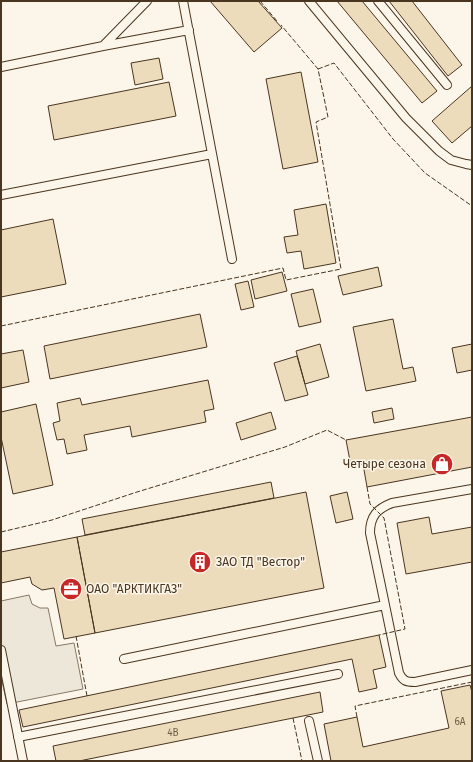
<svg xmlns="http://www.w3.org/2000/svg" width="473" height="762" viewBox="0 0 473 762" font-family="'Fira Sans',sans-serif">
<style>
.parking{fill:#ede7d9;stroke:#887966}
.building{fill:#ecdcbc;stroke:#4a3520}
.lines{fill:none;stroke-linecap:round;stroke-linejoin:round}
.lane-casing{stroke:#4a3520;stroke-width:10}
.lane{stroke:#fbf6e9;stroke-width:8}
.fence{stroke:#4a3520;stroke-width:1;stroke-dasharray:5 2;stroke-linecap:butt}
.labels{text-anchor:middle;stroke-width:3;stroke-linejoin:round;paint-order:stroke}
.number-label{font-size:10px;fill:#725f47}
.poi-label{font-size:12px;fill:#4a3520;stroke:#fbf6e9;text-anchor:start}
</style>
<rect width="100%" height="100%" fill="#fbf6e9"/>
<!-- parking -->
<path class="parking" d="M29 595 32 604 40 608H48L56 646 74 643 83 689 7 704 1 677V601Z"/>
<!-- building -->
<path class="building" d="M210 1H258L282 28 254 52Z
M337 1H362L437 91 422 103Z
M389 1H412L462 65 448 76Z
M159 58 163 79 135 85 131 63Z
M301 72 318 162 283 169 266 79Z
M169 82 176 116 54 140 48 106Z
M472 86V126L452 143 432 121Z
M326 204 336 263 304 269 301 251 287 253 284 237 298 235 294 210Z
M53 219 66 284 1 297V230Z
M378 267 382 286 343 295 338 276Z
M282 272 287 291 255 299 251 280Z
M248 281 254 307 241 310 235 284Z
M313 289 321 322 299 327 291 294Z
M200 314 207 347 50 379 44 346Z
M393 319 403 369 413 367 416 381 366 391 353 327Z
M320 344 329 377 305 384 296 351Z
M472 344V370L457 373 452 348Z
M23 350 29 382 1 388V354Z
M297 356 308 395 285 401 274 363Z
M208 380 214 409 204 411 206 422 132 437 130 426 84 435 87 450 67 454 64 439 57 440 53 423 60 421 57 403 80 398 82 405Z
M36 404 53 485 13 494 1 437V412Z
M392 408 394 419 374 423 372 412Z
M271 412 276 429 241 440 236 423Z
M472 417V467L367 487 363 464 351 466 346 440Z
M271 482 274 498 85 535 82 519Z
M306 492 324 588 95 633 77 537Z
M347 492 353 519 336 523 330 496Z
M429 517 432 534 472 527V562L406 574 397 523Z
M77 537 95 633 64 639 54 588 42 590 32 584 30 577 1 583V552Z
M379 635 386 667 373 670 377 688 359 692 352 659 23 727 19 710Z
M470 685 472 692V761H331L324 724 357 717 363 747 449 728 441 691Z
M320 692 323 712 79 761H56L53 746Z"/>
<g class="lines">
<!-- lane casing -->
<g class="lane-casing">
<path id="lane" d="M183 1 232 259
M309 1 406 118 439 151 451 160 466 164 472 165
M378 1 447 85
M103 46 189 30
M1 67 103 46 147 1
M1 195 212 154
M385 605 399 673C403 681 406 682 415 682L472 670
M1 650 23 761
M124 659 385 605 370 533C370 516 377 509 392 503L472 489
M309 721 318 761
M18 737 338 674"/>
</g>
<!-- lane -->
<use href="#lane" class="lane"/>
<!-- fence -->
<path class="fence" d="M260 1 277 21
M318 69 334 63 393 139 425 173 472 206
M1 326 283 268 286 280 341 269 316 122 328 117 318 69 281 25
M367 487 370 504 384 518 405 629 379 635
M1 532 52 520 137 492 285 447 327 430 346 440
M76 636 87 696
M357 717 355 706 472 682
M293 718 302 761"/>
</g>
<!-- icons -->
<defs>
<g id="shop-disc" transform="scale(1.15)"><circle r="9.5" fill="#c62828" stroke="#fbf6e9"/><path d="M-5-2.5h2.3a2.7 3.5 0 0 1 5.4 0H5L5.5 6h-11ZM-1.5-2.5h3a1.5 2.3 0 0 0-3 0Z" fill="#fff"/></g>
<g id="building-disc" transform="scale(1.15)"><circle r="9.5" fill="#c62828" stroke="#fbf6e9"/><path d="M-4-6H4V6H1V3H-1V6H-4ZM-2.5-4.3h1.7v1.8h-1.7ZM.8-4.3h1.7v1.8H.8ZM-2.5-1h1.7V.8h-1.7ZM.8-1h1.7V.8H.8Z" fill="#fff"/></g>
<g id="office-disc" transform="scale(1.15)"><circle r="9.5" fill="#c62828" stroke="#fbf6e9"/><path d="M-6-3h4V-5.5h4V-3h4V5H-6ZM-1-4.5V-3h2v-1.5ZM-6 0V1H6V0Z" fill="#fff"/></g>
</defs>
<g fill-rule="evenodd">
<use href="#shop-disc" x="442" y="464"/>
<use href="#building-disc" x="200" y="562"/>
<use href="#office-disc" x="71" y="589"/>
</g>
<g class="labels">
<!-- number labels -->
<g class="number-label">
<text x="460" y="725">6А</text>
<text x="173" y="736">4В</text>
</g>
<!-- poi labels -->
<g class="poi-label">
<text x="426" y="468" text-anchor="end">Четыре сезона</text>
<text x="216" y="566">ЗАО ТД "Вестор"</text>
<text x="86" y="593">ОАО "АРКТИКГАЗ"</text>
</g>
</g>
<!-- border -->
<rect width="473" height="762" fill="none" stroke="#4a3520" stroke-width="4"/>
</svg>
